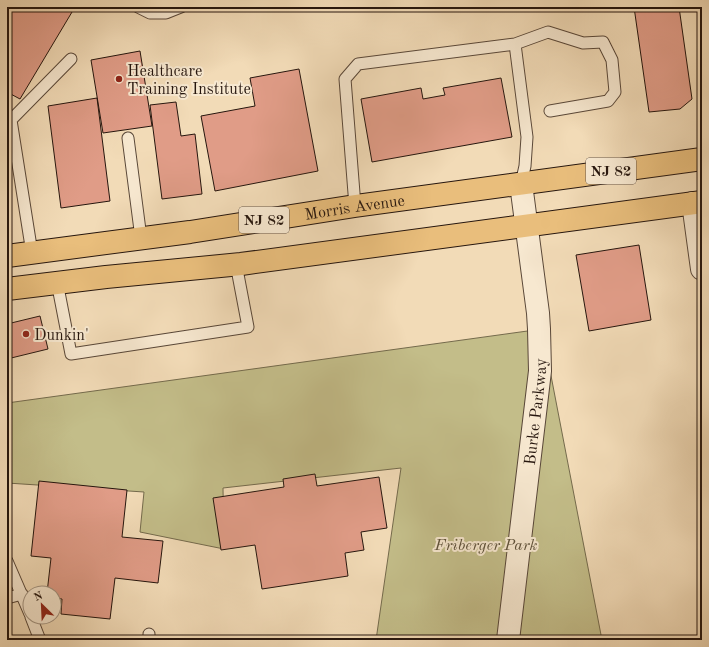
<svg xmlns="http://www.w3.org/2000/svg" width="709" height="647" viewBox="0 0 709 647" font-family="'Old Standard TT',serif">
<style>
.green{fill:#c3bd89;stroke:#746a4c}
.building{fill:#e09c87;stroke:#26160e}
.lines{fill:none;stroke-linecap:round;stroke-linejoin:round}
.service-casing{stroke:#594738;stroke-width:13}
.minor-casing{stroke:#594738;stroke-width:24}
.primary-casing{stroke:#26160e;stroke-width:24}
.service{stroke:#f7e8d0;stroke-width:11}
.minor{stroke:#f7e8d0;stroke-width:22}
.primary{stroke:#e9be7c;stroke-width:22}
.poi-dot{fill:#8f2418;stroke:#f7e8d0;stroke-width:1.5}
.labels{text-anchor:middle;stroke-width:4;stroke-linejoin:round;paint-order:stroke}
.shield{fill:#f7e8d0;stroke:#655548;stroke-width:1}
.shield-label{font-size:15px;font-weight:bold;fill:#26160e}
.poi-label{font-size:16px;fill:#26160e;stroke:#f7e8d0;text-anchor:start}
.street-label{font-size:16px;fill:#26160e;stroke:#f7e8d0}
.park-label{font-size:16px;font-style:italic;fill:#5d5039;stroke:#f7e8d0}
</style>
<rect width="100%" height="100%" fill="#f2dbb7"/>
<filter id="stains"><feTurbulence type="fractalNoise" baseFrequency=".005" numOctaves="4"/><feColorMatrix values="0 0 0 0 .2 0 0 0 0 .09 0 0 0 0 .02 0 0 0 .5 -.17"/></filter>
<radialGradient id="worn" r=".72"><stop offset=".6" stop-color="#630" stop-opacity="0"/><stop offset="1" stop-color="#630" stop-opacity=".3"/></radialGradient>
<!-- green -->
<path class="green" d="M542 329 602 640H376L401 468 223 488 224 549 140 532 144 492 7 483V403Z"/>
<!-- building -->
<path class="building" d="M7 7H75L20 99 7 92Z
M634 7H679L692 99 680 109 649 112Z
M140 51 152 126 103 133 91 60Z
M299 69 318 171 215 191 201 116 255 106 250 78Z
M501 78 512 137 372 162 361 99 421 88 423 99 445 95 443 88Z
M97 98 110 201 61 208 48 106Z
M176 102 181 136 195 134 202 194 162 199 150 105Z
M639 245 651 320 589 331 576 255Z
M40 316 48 349 7 359V324Z
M315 474 317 486 379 477 387 528 361 532 364 550 345 553 348 576 262 589 255 545 221 550 213 498 284 487 283 479Z
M39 481 127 490 122 537 163 541 158 583 115 578 110 619 61 614 62 599 54 598V593H47L51 558 31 556Z"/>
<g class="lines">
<!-- service casing -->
<g class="service-casing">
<path id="service" d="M138 7 150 13H166L181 7
M515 44 548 32 583 43 603 42 612 60 615 92 608 101 550 111
M128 138 141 238
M355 206 345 79 358 64 515 44 527 137 525 166 521 184
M32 253 11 120 71 59
M57 282 71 354 248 327 236 264
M7 561 30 614
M7 598 22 594
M31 617 40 640
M149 640V634"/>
</g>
<!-- minor casing -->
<g class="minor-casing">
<g id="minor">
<path d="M693 203 702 269"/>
<path id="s1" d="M508 640 540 371 539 329 538 313 521 184"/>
</g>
</g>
<!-- primary casing -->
<g class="primary-casing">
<g id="primary">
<path id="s2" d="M7 256 190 232 355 206 702 159"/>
<path d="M7 289 106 277 241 264 702 202"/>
</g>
</g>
<!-- service -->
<use href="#service" class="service"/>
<!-- minor -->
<use href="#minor" class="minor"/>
<!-- primary -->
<use href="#primary" class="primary"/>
</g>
<!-- markers -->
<g class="poi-dot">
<circle cx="119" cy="79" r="4"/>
<circle cx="26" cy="334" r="4"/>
</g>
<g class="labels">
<!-- shield labels -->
<g class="shield">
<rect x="586" y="158" width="50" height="26" rx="3"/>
<rect x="239" y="207" width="50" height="26" rx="3"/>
</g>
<g class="shield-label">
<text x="611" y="176">NJ 82</text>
<text x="264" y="225">NJ 82</text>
</g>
<!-- poi labels -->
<g class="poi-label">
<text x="127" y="76">Healthcare<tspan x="127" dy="18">Training Institute</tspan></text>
<text x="34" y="340">Dunkin'</text>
</g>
<!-- street labels -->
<g class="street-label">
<text dy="6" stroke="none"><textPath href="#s2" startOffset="351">Morris Avenue</textPath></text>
<text dy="6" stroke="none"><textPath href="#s1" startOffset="230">Burke Parkway</textPath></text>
</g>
<!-- park labels -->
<g class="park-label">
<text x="486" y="550">Friberger Park</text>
</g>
</g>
<!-- margin -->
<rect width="709" height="647" fill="none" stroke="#f2dbb7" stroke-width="24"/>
<rect x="8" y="8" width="693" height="631" fill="none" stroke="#26160e" stroke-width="2"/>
<rect x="12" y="12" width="685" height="623" fill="none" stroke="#26160e"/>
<!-- north arrow -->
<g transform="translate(42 605) rotate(336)"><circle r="19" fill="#f7e8d0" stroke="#a39482"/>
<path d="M0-3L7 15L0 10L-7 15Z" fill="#8f2418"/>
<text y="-6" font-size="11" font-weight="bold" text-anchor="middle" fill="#26160e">N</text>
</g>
<rect width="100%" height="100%" filter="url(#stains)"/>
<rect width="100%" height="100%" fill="url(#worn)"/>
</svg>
